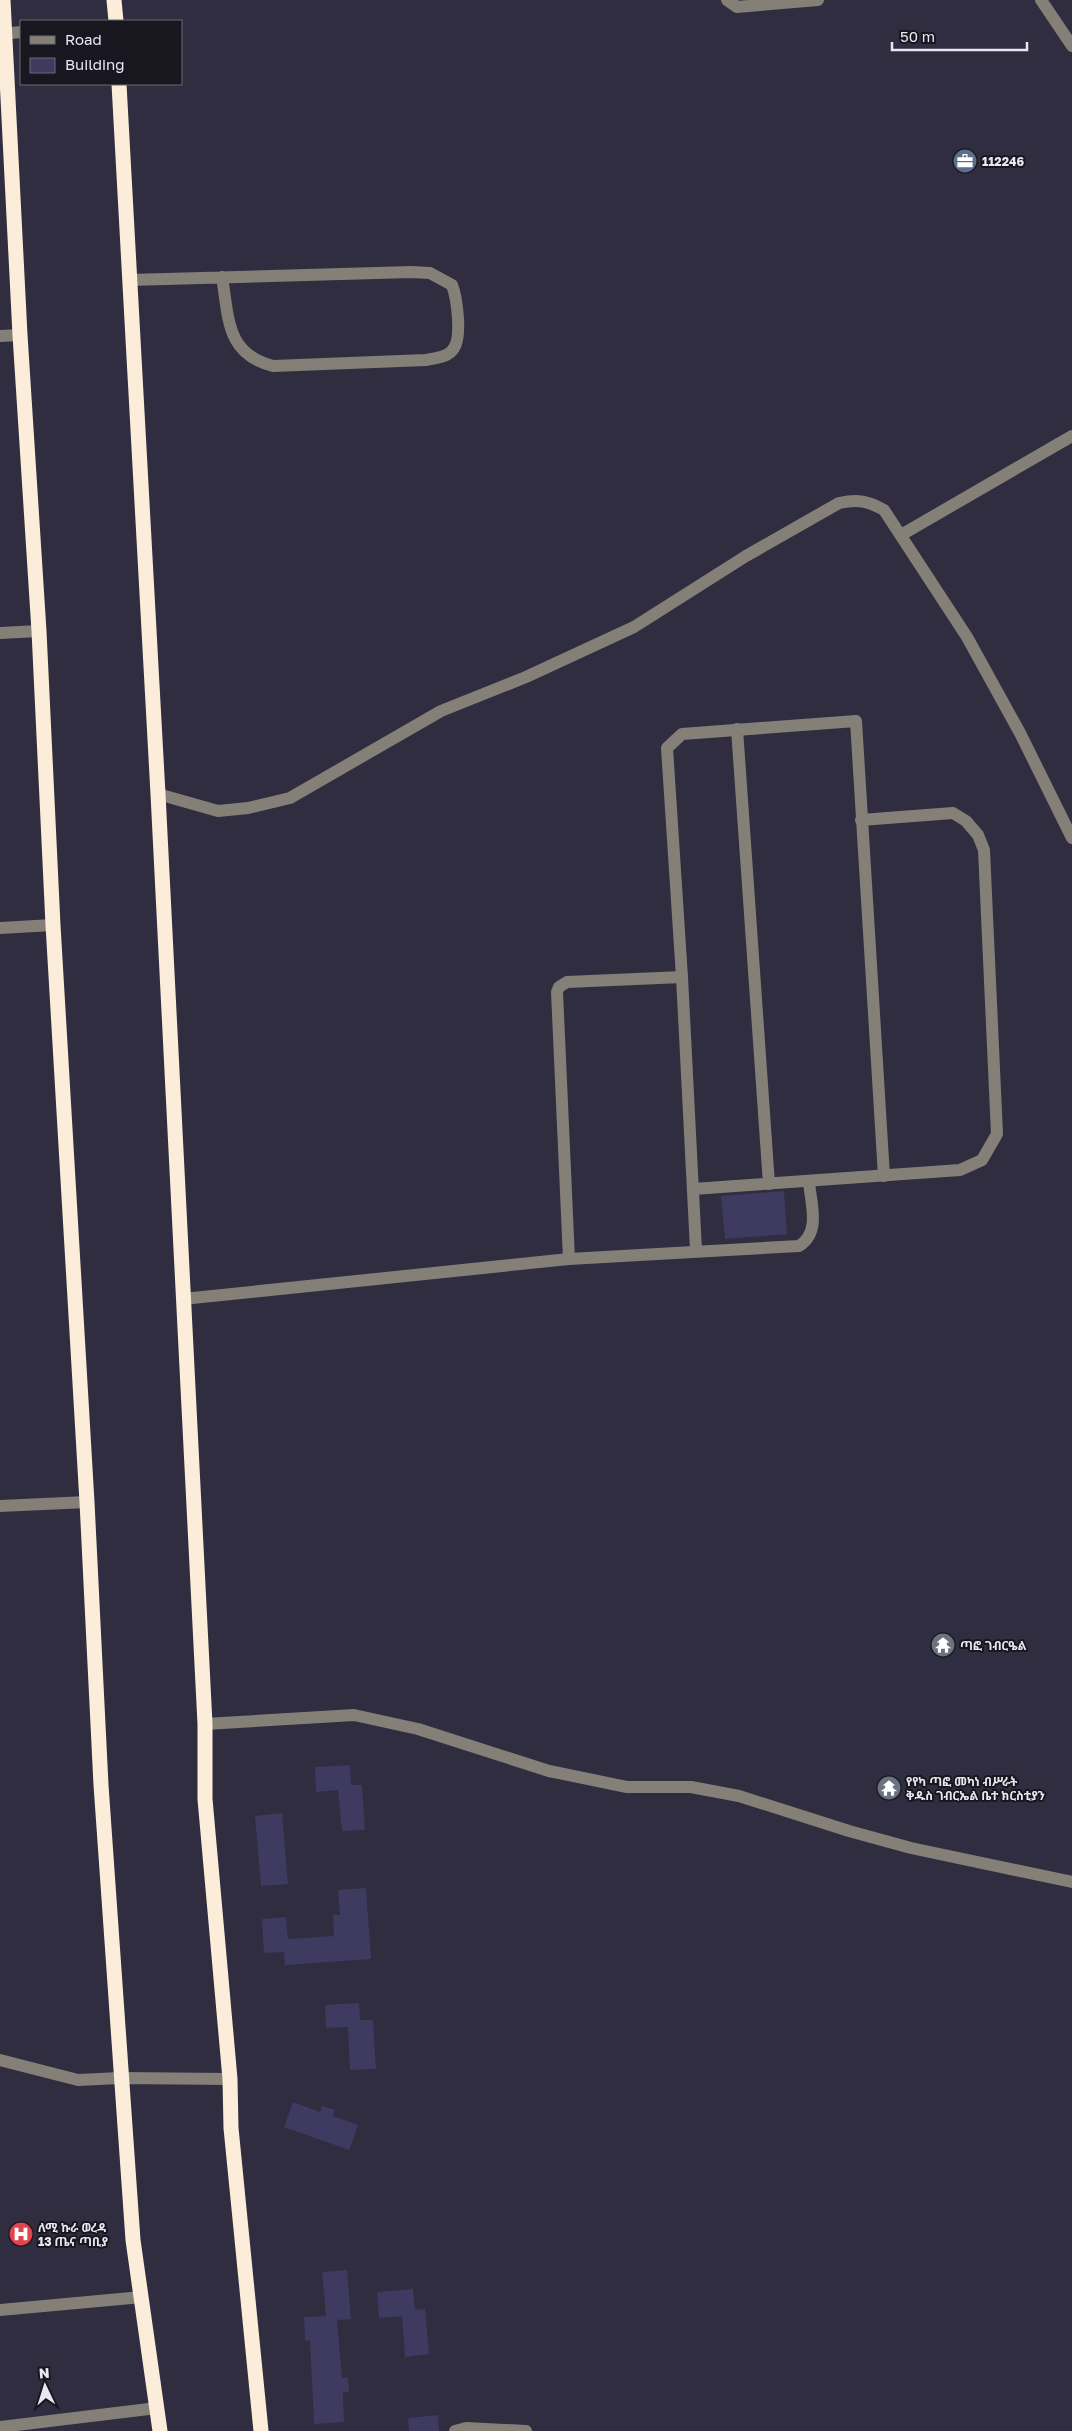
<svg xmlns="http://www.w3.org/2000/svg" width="1072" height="2431" font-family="'Golos Text','Noto Sans Ethiopic',sans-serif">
<rect width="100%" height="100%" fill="#2f2d3f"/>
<g fill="#3f3a60">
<path d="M784,1191L787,1234L725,1239L721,1196Z"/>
<path d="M350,1765L351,1785H362L365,1830L342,1831L338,1790L316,1792L315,1767Z"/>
<path d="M282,1813L288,1884L261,1886L255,1816Z"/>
<path d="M366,1888L371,1959L285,1965L284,1952L264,1953L262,1919L286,1917L288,1939L334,1936L333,1915H340L338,1890Z"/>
<path d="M359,2003L360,2020H373L376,2069L350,2070L348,2027L326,2028L325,2005Z"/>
<path d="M293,2102L320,2112L322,2106L335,2110L333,2116L358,2125L349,2150L284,2127Z"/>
<path d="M347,2270L351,2319L337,2320L342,2378H348L349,2392H343L344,2422L314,2424L310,2340L305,2341L304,2317L326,2316L322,2272Z"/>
<path d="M413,2289L415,2310L425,2309L429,2354L405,2357L402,2316L379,2318L377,2292Z"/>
<path d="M438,2415L439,2431H409L408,2418Z"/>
</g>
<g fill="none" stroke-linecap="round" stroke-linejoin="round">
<g stroke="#847f77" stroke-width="12">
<path d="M727,0L737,7L818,0"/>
<path d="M1041,0L1072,46"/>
<path d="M0,34L21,32"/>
<path d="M129,280L411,272L430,273L452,285C457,298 462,336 454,348C449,357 436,358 426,360L273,366C226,354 229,319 222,277"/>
<path d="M0,336L20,335"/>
<path d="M901,535L1072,436"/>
<path d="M0,633L39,631"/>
<path d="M737,729L769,1184"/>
<path d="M158,794L218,811L248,808L290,798L441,711L526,677L634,627L746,556L839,503C858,499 868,501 884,510L967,637L1020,733L1072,838"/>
<path d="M0,928L53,925"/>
<path d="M693,1189L960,1170L982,1160L997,1134L984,850L978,835L966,821L953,813L861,820"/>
<path d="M696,1250L682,977L667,748L682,734L856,721L884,1176"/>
<path d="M569,1259L557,992L559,987L567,982L682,977"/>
<path d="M183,1299L569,1259L799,1246C821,1232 811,1205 809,1182"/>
<path d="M0,1506L87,1502"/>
<path d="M205,1724L354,1715L418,1729L549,1771L627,1787H691L739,1796L849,1831L911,1848L1072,1882"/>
<path d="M0,2060L78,2080L120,2078L230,2079"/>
<path d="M0,2310L142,2297"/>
<path d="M0,2427L157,2408"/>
<path d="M455,2431L466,2428L526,2431"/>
</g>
<g stroke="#fbedd9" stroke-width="15">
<path d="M3,0L20,335L39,631L53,925L87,1502L101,1785L133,2240L160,2431"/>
<path d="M114,0L116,21"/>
<path d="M119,84L158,794L205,1724V1799L230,2079L231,2128L261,2431"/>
</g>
</g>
<defs>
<symbol id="office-disc" viewBox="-11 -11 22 22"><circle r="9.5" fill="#5c6f8a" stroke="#18171f"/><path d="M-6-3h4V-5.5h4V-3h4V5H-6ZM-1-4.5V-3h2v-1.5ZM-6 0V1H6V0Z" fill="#fff"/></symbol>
<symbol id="temple-disc" viewBox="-11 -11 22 22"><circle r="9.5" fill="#6b7280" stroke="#18171f"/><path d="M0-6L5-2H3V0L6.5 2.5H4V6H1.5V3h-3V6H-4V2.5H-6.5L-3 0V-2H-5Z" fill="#fff"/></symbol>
<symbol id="hospital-disc" viewBox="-11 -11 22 22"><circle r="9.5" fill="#e0444e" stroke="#18171f"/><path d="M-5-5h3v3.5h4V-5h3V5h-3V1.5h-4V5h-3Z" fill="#fff"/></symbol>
</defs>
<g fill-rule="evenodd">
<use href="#office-disc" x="951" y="147" width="28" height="28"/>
<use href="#temple-disc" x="929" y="1631" width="28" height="28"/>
<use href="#temple-disc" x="875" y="1774" width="28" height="28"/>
<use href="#hospital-disc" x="7" y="2220" width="28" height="28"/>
</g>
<g text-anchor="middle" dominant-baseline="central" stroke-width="4" stroke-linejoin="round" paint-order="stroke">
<g font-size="12" font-weight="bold" fill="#e8e8f3" stroke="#18171f" text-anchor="start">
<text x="982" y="161">112246</text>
<text x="960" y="1645">ጣፎ ገብርዔል</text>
<text x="906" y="1781">የየካ ጣፎ መካነ ብሥራት<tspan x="906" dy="14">ቅዱስ ገብርኤል ቤተ ክርስቲያን</tspan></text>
<text x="38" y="2227">ለሚ ኩራ ወረዳ<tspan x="38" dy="14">13 ጤና ጣቢያ</tspan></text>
</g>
</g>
<rect x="20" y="20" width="162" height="65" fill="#18171f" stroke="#6b6b74"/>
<rect x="30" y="36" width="25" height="8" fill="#847f77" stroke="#6b6b74"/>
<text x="65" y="45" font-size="15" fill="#e8e8f3">Road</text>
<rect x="30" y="58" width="25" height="15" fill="#3f3a60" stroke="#6b6b74"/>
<text x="65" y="70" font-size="15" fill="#e8e8f3">Building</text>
<g transform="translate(45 2386) rotate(356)" stroke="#18171f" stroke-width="4" paint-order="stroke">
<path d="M0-4L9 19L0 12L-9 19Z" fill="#e8e8f3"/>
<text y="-8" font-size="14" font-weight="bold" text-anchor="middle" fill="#e8e8f3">N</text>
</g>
<path d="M892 42v8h135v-8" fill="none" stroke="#e8e8f3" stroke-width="2.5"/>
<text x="900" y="42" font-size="15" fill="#e8e8f3" stroke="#18171f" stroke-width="4" paint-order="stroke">50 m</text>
</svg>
